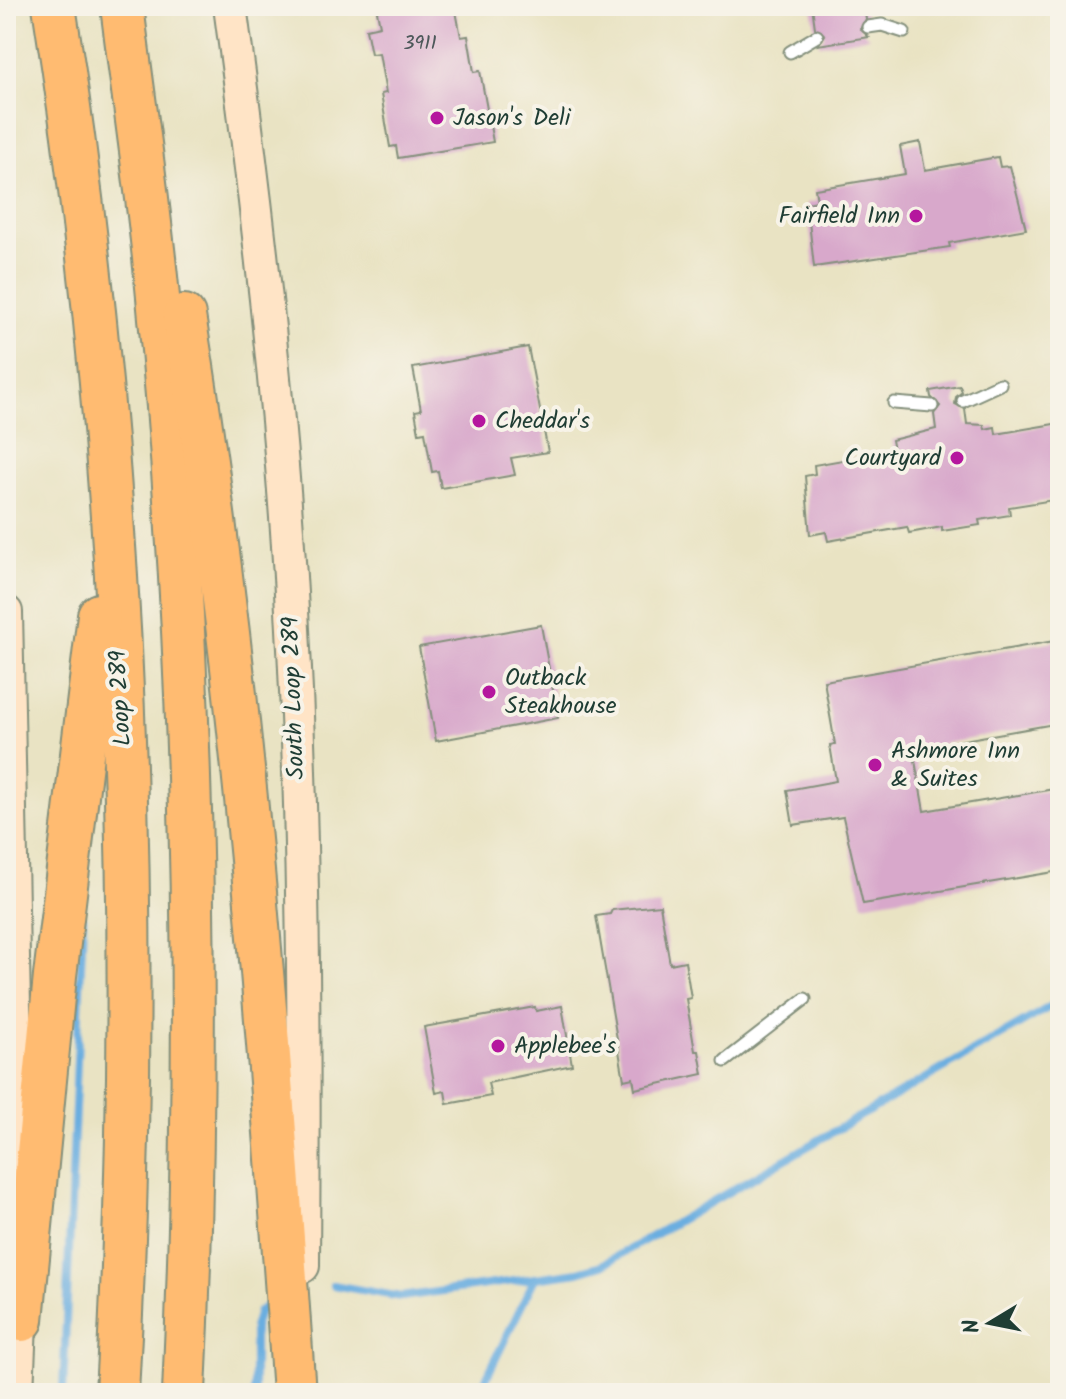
<svg xmlns="http://www.w3.org/2000/svg" width="1066" height="1399" font-family="Kalam,sans-serif">
<rect width="100%" height="100%" fill="#f7f3e8"/>
<filter id="ink" filterUnits="userSpaceOnUse"><feTurbulence type="fractalNoise" baseFrequency=".0125" numOctaves="2"/><feDisplacementMap in="SourceGraphic" scale="16" xChannelSelector="R" yChannelSelector="G"/><feConvolveMatrix kernelMatrix="1 2 1 2 8 2 1 2 1" color-interpolation-filters="sRGB"/></filter>
<filter id="wash" filterUnits="userSpaceOnUse"><feTurbulence type="fractalNoise" baseFrequency=".006" numOctaves="4" result="noise"/><feDisplacementMap in="SourceGraphic" scale="32" xChannelSelector="R" yChannelSelector="G"/><feGaussianBlur stdDeviation="1.8" result="paint"/><feColorMatrix in="noise" values="0 0 0 0 0 0 0 0 0 0 0 0 0 0 0 0 0 1.4 0 .05"/><feComposite in="paint" operator="in"/></filter>
<g filter="url(#wash)">
<rect width="100%" height="100%" fill="#e9e3c3"/>
<g fill="none" stroke-linecap="round" stroke-linejoin="round">
<g stroke="#6baee0" stroke-width="8">
<path d="M333,1285L401,1297L578,1272L602,1265L1060,1001"/>
<path d="M63,1393L83,918"/>
<path d="M254,1393V1328L259,1311L269,1305"/>
<path d="M479,1393L535,1278"/>
</g>
</g>
<g id="blocks">
<g fill="#d8a8cb">
<path d="M376,6H455L461,37L468,36L474,72L480,71L493,142L398,158L396,146L390,147L381,94L386,93L379,53L371,54L366,29L380,26Z"/>
<path d="M812,6H864L866,19L860,29L869,37L818,45L825,35L815,28Z"/>
<path d="M920,142L925,170L998,157L1000,167L1010,166L1026,229L949,243L950,247L814,267L807,203L817,201L815,189L905,174L900,146Z"/>
<path d="M528,347L548,452L511,458L515,475L441,488L438,471L432,472L425,432L419,433L415,411L421,410L413,368Z"/>
<path d="M960,386L962,392L956,397L955,404L965,409L967,424L984,425L985,429L995,427L996,434L1060,423V499L1009,507L1010,515L979,520L980,525L942,531V527L909,533L907,527L828,541L826,532L810,535L805,476L815,474L814,465L894,451L892,440L936,429L934,414L940,406L931,397L930,391Z"/>
<path d="M541,625L558,718L436,741L419,647Z"/>
<path d="M1060,640V723L913,749L924,811L1060,788V871L863,904L843,817L793,825L787,790L836,781L830,745L835,744L824,681Z"/>
<path d="M660,905L670,964L685,961L691,998L686,999L695,1051H699L703,1074L635,1089L633,1078L624,1080L596,916L610,914L612,910Z"/>
<path d="M562,1006L572,1065L488,1083L491,1096L447,1104L445,1091L436,1093L424,1027L535,1007L536,1011Z"/>
</g>
</g>
</g>
<g filter="url(#ink)">
<use href="#blocks" fill-opacity="0" stroke="#84907c" stroke-width="2"/>
<g fill="none" stroke-linecap="round" stroke-linejoin="round">
<defs>
<g id="lane">
<path d="M868,27L882,25L904,32"/>
<path d="M790,52L817,36"/>
<path d="M963,401L1000,384"/>
<path d="M894,403L932,406"/>
<path d="M725,1061L805,999"/>
</g>
<g id="secondary">
<path d="M230,6C251,159 269,312 282,466C304,729 305,1002 303,1266"/>
<path d="M6,612L18,1204"/>
<path d="M17,1393L21,1299"/>
</g>
<g id="highway">
<path d="M54,6C126,463 143,932 117,1393"/>
<path d="M122,6C134,103 149,200 158,297C194,661 201,1028 184,1393"/>
<path d="M184,316C242,672 269,1034 294,1393"/>
<path d="M22,1320L55,976L99,615"/>
</g>
</defs>
<use href="#lane" stroke="#84907c" stroke-width="15"/>
<use href="#secondary" stroke="#84907c" stroke-width="36"/>
<use href="#highway" stroke="#84907c" stroke-width="46"/>
<use href="#lane" stroke="#fff" stroke-width="11"/>
<use href="#secondary" stroke="#ffe4c6" stroke-width="32"/>
<use href="#highway" stroke="#ffbb71" stroke-width="42"/>
</g>
</g>
<g fill="#b5179e" stroke="#f7f3e8" stroke-width="3">
<circle cx="437" cy="118" r="8"/>
<circle cx="916" cy="216" r="8"/>
<circle cx="479" cy="421" r="8"/>
<circle cx="957" cy="458" r="8"/>
<circle cx="489" cy="692" r="8"/>
<circle cx="875" cy="765" r="8"/>
<circle cx="498" cy="1046" r="8"/>
</g>
<g text-anchor="middle" dominant-baseline="central" stroke-width="8" stroke-linejoin="round" paint-order="stroke">
<g font-size="20" fill="#4d585a">
<text x="420" y="44">3911</text>
</g>
<g font-size="24" fill="#1f3d34" stroke="#f7f3e8" text-anchor="start">
<text x="453" y="118">Jason's Deli</text>
<text x="900" y="216" text-anchor="end">Fairfield Inn</text>
<text x="495" y="421">Cheddar's</text>
<text x="941" y="458" text-anchor="end">Courtyard</text>
<text x="505" y="678">Outback<tspan x="505" dy="28">Steakhouse</tspan></text>
<text x="891" y="751">Ashmore Inn<tspan x="891" dy="28">&amp; Suites</tspan></text>
<text x="514" y="1046">Applebee's</text>
</g>
<g font-size="24" fill="#1f3d34" stroke="#f7f3e8">
<text transform="translate(121 698) rotate(-93)">Loop 289</text>
<text transform="translate(294 698) rotate(-92)">South Loop 289</text>
</g>
</g>
<rect width="1066" height="1399" fill="none" stroke="#f7f3e8" stroke-width="32"/>
<g transform="translate(990 1323) rotate(260)" stroke="#f7f3e8" stroke-width="6" paint-order="stroke">
<path d="M0-6L14 30L0 20L-14 30Z" fill="#1f3d34"/>
<text y="-12" font-size="22" font-weight="bold" text-anchor="middle" fill="#1f3d34">N</text>
</g>
</svg>
